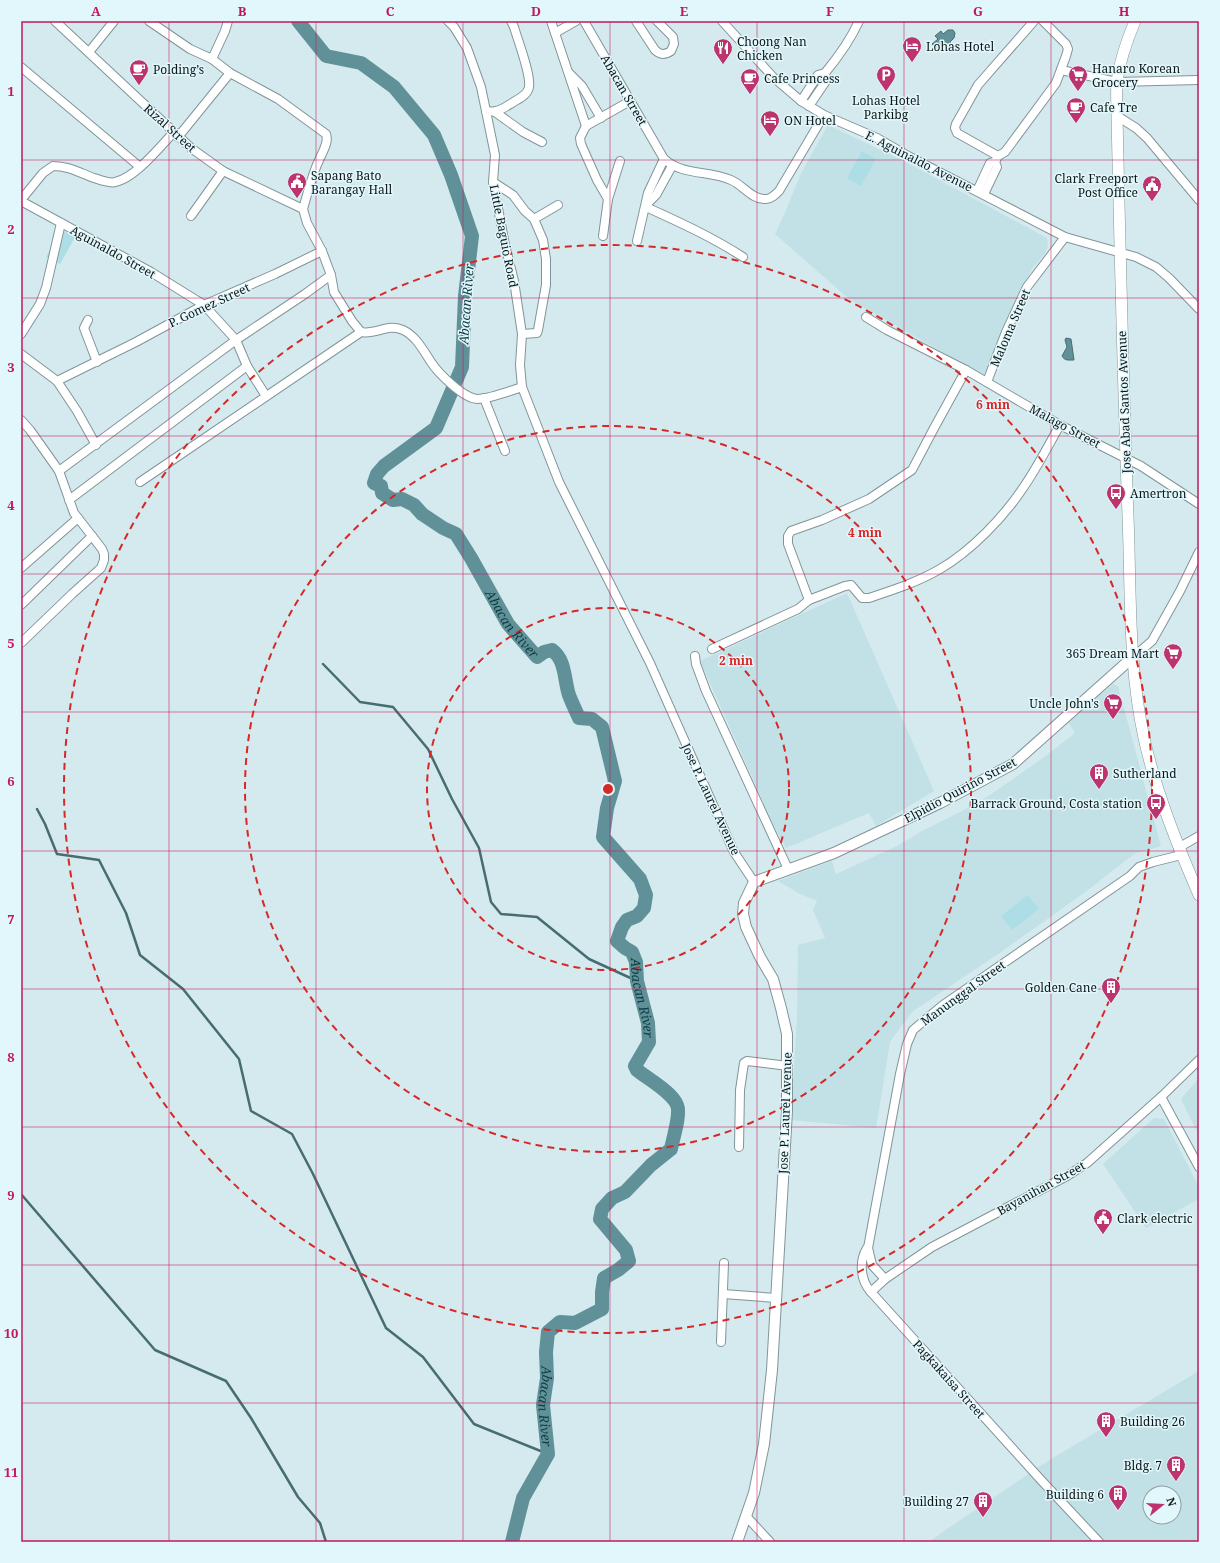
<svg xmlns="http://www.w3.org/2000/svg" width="1220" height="1563" font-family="'Noto Serif',serif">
<rect width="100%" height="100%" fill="#d5eaee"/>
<g fill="#c2e1e6" fill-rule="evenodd">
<path d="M828,125L902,160L1047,238L1048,246L1045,253L1032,269L1017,297L990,366L984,374H981L849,299L775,234L787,208L801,173Z"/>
<path d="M847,593L934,791L876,826L869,813L786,848L774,826L700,661Z"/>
<path d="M1113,684L1118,686L1161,846L1134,854L1084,893L1001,952L912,1012L890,1042L876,1128L791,1120L797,1017L798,945L825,938L813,910L817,901L800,894L778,881L832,861L836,874L897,846L920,832L964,810L990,795L1040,760L1075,733L1067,720Z"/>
<path d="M1199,1078V1136L1181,1099Z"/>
<path d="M1154,1118L1164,1119L1199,1187V1199L1146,1228L1103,1164Z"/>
<path d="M1199,1371V1542H928L1046,1462ZM1150,1493H1174V1517H1150Z"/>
</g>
<g fill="#addee6">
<path d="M862,151L876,159L861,186L847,178Z"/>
<path d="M61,230L75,237L60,264L46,257Z"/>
<path d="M1028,895L1039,909L1012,930L1001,916Z"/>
</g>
<g fill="#609199" stroke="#476c72">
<path d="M948,30H953L955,33L954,38L950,42L956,48L950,52L945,46L939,51L932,44L938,39L935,36L941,31L943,34Z"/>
<path d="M1066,338L1071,339L1074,360C1068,360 1065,361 1062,356L1067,347L1065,340Z"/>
</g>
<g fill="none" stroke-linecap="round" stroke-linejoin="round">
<g stroke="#476c72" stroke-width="2.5">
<path d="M323,664L360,702L393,707L428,749L452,799L479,848L491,902L501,914L537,917L589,959L637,981"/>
<path d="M37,809L45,824L57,854L99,860L126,913L140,955L183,989L239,1059L251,1111L292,1134L313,1174L386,1328L423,1357L474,1424L548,1454"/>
<path d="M21,1194L155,1350L226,1381L251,1418L298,1497L320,1523L326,1542"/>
</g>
<path stroke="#609199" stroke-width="14" id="s1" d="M298,21L326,56L361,63L394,87L434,135L451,175L472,236L465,296L462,367L436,428L384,466L377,474L374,483L381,486L382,493L393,500L402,499L414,505L422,514L443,528L456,534L471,558L508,624L537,657L544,652L552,650C566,660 564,680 569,695C572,703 576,711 579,718L592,719L602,727L615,781L607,808L603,837L640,879L646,895L644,908L637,916L627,920L622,927L617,941L625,948L632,952L636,962L637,981L648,1023L649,1042L635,1066L637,1070C648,1079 672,1092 677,1105C681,1114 673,1138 671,1149L651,1165L625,1192L612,1198L602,1209L600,1219L626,1250L629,1261L618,1270L604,1278L602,1292V1309L575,1323L560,1322L548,1332L546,1352L547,1378L543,1405L548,1454L523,1498L512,1542"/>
<defs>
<g id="minor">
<path d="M55,21L191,148L223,171L303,209"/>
<path d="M149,21L190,49L212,59L230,73L278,99L326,134C329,142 323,151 320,158C312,174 308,192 303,209"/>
<path d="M448,21L454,27L467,48L481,87L486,111L495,155L493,182L505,245L514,281L522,334L520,365L522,387L559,482L650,663L734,852L754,882"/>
<path d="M551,21L555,33"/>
<path d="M576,21L555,33L586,126"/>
<path d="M584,21L664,159C683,176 709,170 731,180C743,185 752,200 766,199C771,199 775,195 779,191L824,115"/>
<path d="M636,21L655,50C660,55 665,55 671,51L674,44L673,37L657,21"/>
<path d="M722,21L773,77L801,101L824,115L877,138L910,157L1065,237L1136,257L1156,267L1169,278L1199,309"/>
<path d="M1034,21L978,85L956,124L955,128L957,133L998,156L1005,152L1056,83L1066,56L1068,49L1066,44L1043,21"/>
<path d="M89,52L114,21"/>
<path d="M212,59L225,31L228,21"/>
<path d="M21,67L140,167"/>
<path d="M1061,70L1117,82L1199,80"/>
<path d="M569,73L582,86L601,118"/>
<path d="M801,101L818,75L825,73"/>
<path d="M809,106L826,81L825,73C839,56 850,41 859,21"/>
<path d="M486,111C497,113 502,109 512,103C518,99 528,95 529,87C531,74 518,41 514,27L511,21"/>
<path d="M495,112L523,132L542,142"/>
<path d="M1117,116L1136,128L1147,138L1199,200"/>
<path d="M178,137L230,73"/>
<path d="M493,182L513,195L525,211L534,219L543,240L546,259V285L538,330L537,333L522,334"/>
<path d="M977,191L990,163L995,162"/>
<path d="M984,194L997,167L995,162L998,156"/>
<path d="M608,199L620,161"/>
<path d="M21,200L43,173L53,166C69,166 80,173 94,178C100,180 110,184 115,182C134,179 160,147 173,133"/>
<path d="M21,201L151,272L204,305L236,340L247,366L266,396"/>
<path d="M647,204L656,195L672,166"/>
<path d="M646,207C679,222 712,237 743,257"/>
<path d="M303,209L307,223L322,251L331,275L334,292L352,321L361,332C376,335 388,323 403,330C416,336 423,350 431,362C438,373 464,399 478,399C489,399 510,391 522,387"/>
<path d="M191,216L223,171"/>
<path d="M534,219L558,205"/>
<path d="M603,236L608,199L597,180L581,144L580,138L586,126L630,101"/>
<path d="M637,241L648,193L664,159"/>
<path d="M866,317L887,330L966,370L1060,425L1141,466L1199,504"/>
<path d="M88,320L84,328L97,362"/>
<path d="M21,334L40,304L46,288L61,223"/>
<path d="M21,354L57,381L136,342L204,305L275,274L322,251"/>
<path d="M966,370L933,430L912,470L869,499L822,520L791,531L788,536V544L809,600L845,586L851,585L862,598H869C893,590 918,582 940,569C971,551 1003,518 1023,488C1037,468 1048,446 1060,425"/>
<path d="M57,381L77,411L96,445"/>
<path d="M987,382L1006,332L1027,287L1065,237"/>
<path d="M484,398L505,451"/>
<path d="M21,420L30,430L59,471L74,513L92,536L21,605"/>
<path d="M59,471L236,340L305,294L331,275"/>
<path d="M140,482L361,332"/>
<path d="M69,500L247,366"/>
<path d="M21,568L78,518"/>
<path d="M21,643L72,594L101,568L104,560V554L102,549L92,536"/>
<path d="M712,649L798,609L809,600"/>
<path d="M695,656L696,664L706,691L788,869"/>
<path d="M1133,657L1152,641L1180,591L1199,552"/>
<path d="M1178,848L1199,836"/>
<path d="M1161,1097L1199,1167"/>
<path d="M739,1147L740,1090L744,1063L747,1061L788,1066"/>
<path d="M867,1248C859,1261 860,1280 871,1292"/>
<path d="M885,1279L872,1265L868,1248L900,1074L907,1044L913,1030L943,1005L1130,876L1139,867L1153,862L1181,855"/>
<path d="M723,1294L776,1298"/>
<path d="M721,1342L724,1263"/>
<path d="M746,1516L770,1542"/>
<path d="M1099,1542L1041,1480L871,1292L885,1279L932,1247L1067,1176L1087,1163L1161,1097L1199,1060"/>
</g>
<path id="tertiary" d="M737,1542L754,1493L764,1444L772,1370L787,1111V1034L781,1008L773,979L760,957L746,927L743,914L744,903L754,882L834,853L940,803L1013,764L1133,657"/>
<path id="secondary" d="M1135,21C1127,40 1120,60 1117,81C1116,92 1117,104 1117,116C1120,249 1123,383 1128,516C1131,589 1128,666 1144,738C1156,792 1177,844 1199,895"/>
</defs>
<use href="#minor" stroke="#819598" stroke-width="10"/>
<use href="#tertiary" stroke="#819598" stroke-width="12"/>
<use href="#secondary" stroke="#819598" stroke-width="12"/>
<use href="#minor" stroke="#fff" stroke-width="8"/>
<use href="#tertiary" stroke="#fff" stroke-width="10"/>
<use href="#secondary" stroke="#fff" stroke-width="11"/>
</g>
<path fill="none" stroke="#c2185b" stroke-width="1" stroke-opacity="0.55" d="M169,21V1542M316,21V1542M463,21V1542M610,21V1542M757,21V1542M904,21V1542M1051,21V1542M21,160H1199M21,298H1199M21,436H1199M21,574H1199M21,712H1199M21,851H1199M21,989H1199M21,1127H1199M21,1265H1199M21,1403H1199"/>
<g fill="none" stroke="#d62828" stroke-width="2" stroke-dasharray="7 5">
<circle cx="608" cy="789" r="181"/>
<circle cx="608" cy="789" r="363"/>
<circle cx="608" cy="789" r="544"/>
</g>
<defs>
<symbol id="hotel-pin" viewBox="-11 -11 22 30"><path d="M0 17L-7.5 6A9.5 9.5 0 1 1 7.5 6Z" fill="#bc336e" stroke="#e2f7fb"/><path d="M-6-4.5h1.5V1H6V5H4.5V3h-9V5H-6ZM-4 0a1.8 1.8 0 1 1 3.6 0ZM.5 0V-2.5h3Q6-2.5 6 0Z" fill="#fff"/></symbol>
<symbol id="restaurant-pin" viewBox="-11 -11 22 30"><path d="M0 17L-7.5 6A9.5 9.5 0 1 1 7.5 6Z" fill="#bc336e" stroke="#e2f7fb"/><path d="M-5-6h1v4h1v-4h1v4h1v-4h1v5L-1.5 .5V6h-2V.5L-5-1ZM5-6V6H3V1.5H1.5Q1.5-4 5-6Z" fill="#fff"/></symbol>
<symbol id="cafe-pin" viewBox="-11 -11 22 30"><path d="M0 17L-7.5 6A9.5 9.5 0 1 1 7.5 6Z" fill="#bc336e" stroke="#e2f7fb"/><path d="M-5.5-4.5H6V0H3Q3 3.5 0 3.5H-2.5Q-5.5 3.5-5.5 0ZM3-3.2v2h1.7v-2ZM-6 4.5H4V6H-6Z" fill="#fff"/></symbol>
<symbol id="parking-pin" viewBox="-11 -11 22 30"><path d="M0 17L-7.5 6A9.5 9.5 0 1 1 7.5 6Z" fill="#bc336e" stroke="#e2f7fb"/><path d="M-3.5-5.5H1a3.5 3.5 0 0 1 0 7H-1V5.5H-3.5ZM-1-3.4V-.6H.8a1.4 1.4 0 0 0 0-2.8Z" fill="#fff"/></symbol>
<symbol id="supermarket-pin" viewBox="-11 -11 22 30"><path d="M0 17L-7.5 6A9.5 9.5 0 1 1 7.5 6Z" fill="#bc336e" stroke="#e2f7fb"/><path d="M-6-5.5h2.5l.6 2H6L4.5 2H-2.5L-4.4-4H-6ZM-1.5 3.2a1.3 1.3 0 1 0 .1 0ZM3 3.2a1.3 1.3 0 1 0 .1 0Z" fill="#fff"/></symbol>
<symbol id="civic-pin" viewBox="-11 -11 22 30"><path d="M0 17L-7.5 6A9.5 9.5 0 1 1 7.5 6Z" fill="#bc336e" stroke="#e2f7fb"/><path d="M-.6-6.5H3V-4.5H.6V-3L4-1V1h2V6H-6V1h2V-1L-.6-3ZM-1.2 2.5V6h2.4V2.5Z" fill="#fff"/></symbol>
<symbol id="bus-pin" viewBox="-11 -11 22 30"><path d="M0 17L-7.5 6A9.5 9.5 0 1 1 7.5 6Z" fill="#bc336e" stroke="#e2f7fb"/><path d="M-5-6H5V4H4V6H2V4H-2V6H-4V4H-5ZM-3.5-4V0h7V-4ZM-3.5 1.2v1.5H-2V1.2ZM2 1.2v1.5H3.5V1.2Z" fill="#fff"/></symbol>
<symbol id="building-pin" viewBox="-11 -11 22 30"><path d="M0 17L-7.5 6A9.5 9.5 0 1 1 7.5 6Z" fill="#bc336e" stroke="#e2f7fb"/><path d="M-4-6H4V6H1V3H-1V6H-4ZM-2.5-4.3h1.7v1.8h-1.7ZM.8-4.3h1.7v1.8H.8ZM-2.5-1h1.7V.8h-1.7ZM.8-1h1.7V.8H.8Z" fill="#fff"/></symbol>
</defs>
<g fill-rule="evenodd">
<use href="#hotel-pin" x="901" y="35" width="22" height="30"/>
<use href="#restaurant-pin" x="712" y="37" width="22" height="30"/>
<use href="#cafe-pin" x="128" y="58" width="22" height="30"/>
<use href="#parking-pin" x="875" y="64" width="22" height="30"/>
<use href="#supermarket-pin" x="1067" y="64" width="22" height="30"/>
<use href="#cafe-pin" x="739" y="67" width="22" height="30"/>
<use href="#cafe-pin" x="1065" y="96" width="22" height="30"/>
<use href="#hotel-pin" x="759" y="109" width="22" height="30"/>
<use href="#civic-pin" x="286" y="171" width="22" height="30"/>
<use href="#civic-pin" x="1141" y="174" width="22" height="30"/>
<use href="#bus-pin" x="1105" y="482" width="22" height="30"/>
<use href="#supermarket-pin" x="1162" y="642" width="22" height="30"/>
<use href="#supermarket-pin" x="1102" y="692" width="22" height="30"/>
<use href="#building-pin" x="1088" y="762" width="22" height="30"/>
<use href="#bus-pin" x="1145" y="792" width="22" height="30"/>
<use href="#building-pin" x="1100" y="976" width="22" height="30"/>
<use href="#civic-pin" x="1092" y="1207" width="22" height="30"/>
<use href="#building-pin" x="1095" y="1410" width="22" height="30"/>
<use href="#building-pin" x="1165" y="1454" width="22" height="30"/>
<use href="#building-pin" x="1107" y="1483" width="22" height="30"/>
<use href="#building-pin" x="972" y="1490" width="22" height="30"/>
</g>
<g text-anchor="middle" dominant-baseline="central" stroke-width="3" stroke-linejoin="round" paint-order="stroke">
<g font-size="12" fill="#0e1617" stroke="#e2f7fb" text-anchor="start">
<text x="737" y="41">Choong Nan<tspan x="737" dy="14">Chicken</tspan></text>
<text x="926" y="46">Lohas Hotel</text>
<text x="1092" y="68">Hanaro Korean<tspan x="1092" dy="14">Grocery</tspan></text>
<text x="153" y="69">Polding’s</text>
<text x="764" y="78">Cafe Princess</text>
<text x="886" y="100" text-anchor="middle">Lohas Hotel<tspan x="886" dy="14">Parkibg</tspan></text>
<text x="1090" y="107">Cafe Tre</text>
<text x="784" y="120">ON Hotel</text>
<text x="311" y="175">Sapang Bato<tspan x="311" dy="14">Barangay Hall</tspan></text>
<text x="1138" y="178" text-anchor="end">Clark Freeport<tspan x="1138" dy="14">Post Office</tspan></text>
<text x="1130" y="493">Amertron</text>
<text x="1159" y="653" text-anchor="end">365 Dream Mart</text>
<text x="1099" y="703" text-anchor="end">Uncle John's</text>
<text x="1113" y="773">Sutherland</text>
<text x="1142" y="803" text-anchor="end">Barrack Ground, Costa station</text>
<text x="1097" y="987" text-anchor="end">Golden Cane</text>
<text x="1117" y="1218">Clark electric</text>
<text x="1120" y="1421">Building 26</text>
<text x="1162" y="1465" text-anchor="end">Bldg. 7</text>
<text x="1104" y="1494" text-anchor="end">Building 6</text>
<text x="969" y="1501" text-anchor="end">Building 27</text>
</g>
<g font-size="12" fill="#0e1617" stroke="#e2f7fb">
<text transform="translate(624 90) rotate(60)">Abacan Street</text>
<text transform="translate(170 128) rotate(42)">Rizal Street</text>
<text transform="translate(919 161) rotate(27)">E. Aguinaldo Avenue</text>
<text transform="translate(504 236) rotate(79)">Little Baguio Road</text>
<text transform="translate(113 252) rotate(29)">Aguinaldo Street</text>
<text transform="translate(209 305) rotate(-25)">P. Gomez Street</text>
<text transform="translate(1010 328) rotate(-67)">Maloma Street</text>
<text transform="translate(1124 402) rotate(-92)">Jose Abad Santos Avenue</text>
<text transform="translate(1065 426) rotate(28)">Malago Street</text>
<text transform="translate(960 790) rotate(-28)">Elpidio Quirino Street</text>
<text transform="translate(711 799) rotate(65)">Jose P. Laurel Avenue</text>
<text transform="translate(963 993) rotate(-36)">Manunggal Street</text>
<text transform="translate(785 1113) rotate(-88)">Jose P. Laurel Avenue</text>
<text transform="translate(1041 1188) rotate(-29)">Bayanihan Street</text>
<text transform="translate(949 1379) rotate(48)">Pagkakaisa Street</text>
</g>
<g font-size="13" font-style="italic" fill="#0f3f45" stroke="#e2f7fb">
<text transform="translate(466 304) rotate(-86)">Abacan River</text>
<text stroke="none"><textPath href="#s1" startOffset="782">Abacan River</textPath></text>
<text stroke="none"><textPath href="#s1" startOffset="1251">Abacan River</textPath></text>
<text stroke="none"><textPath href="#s1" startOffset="1778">Abacan River</textPath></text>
</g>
</g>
<circle cx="608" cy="789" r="6" fill="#d62828" stroke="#e2f7fb" stroke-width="2"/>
<g font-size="12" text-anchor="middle" font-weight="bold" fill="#d62828" stroke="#e2f7fb" stroke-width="3" stroke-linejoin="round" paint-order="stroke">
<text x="993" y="409">6 min</text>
<text x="865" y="537">4 min</text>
<text x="736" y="665">2 min</text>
</g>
<rect width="1220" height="1563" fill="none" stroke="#e2f7fb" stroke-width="44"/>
<g transform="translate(1162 1505) rotate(72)"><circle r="19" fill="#e2f7fb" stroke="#8d9da0"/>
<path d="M0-3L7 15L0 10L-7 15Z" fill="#bc336e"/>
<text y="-6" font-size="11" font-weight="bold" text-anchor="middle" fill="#0e1617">N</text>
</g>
<rect x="22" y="22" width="1176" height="1519" fill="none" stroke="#c2185b" stroke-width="1.5"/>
<g font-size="13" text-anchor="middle" font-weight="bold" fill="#c2185b">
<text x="96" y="16">A</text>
<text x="242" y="16">B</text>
<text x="390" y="16">C</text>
<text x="536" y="16">D</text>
<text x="684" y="16">E</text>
<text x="830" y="16">F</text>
<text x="978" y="16">G</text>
<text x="1124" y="16">H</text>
<text x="11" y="96">1</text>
<text x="11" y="234">2</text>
<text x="11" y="372">3</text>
<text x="11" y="510">4</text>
<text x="11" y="648">5</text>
<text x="11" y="786">6</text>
<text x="11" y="924">7</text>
<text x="11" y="1062">8</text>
<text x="11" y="1200">9</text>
<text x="11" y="1338">10</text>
<text x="11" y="1477">11</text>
</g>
</svg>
